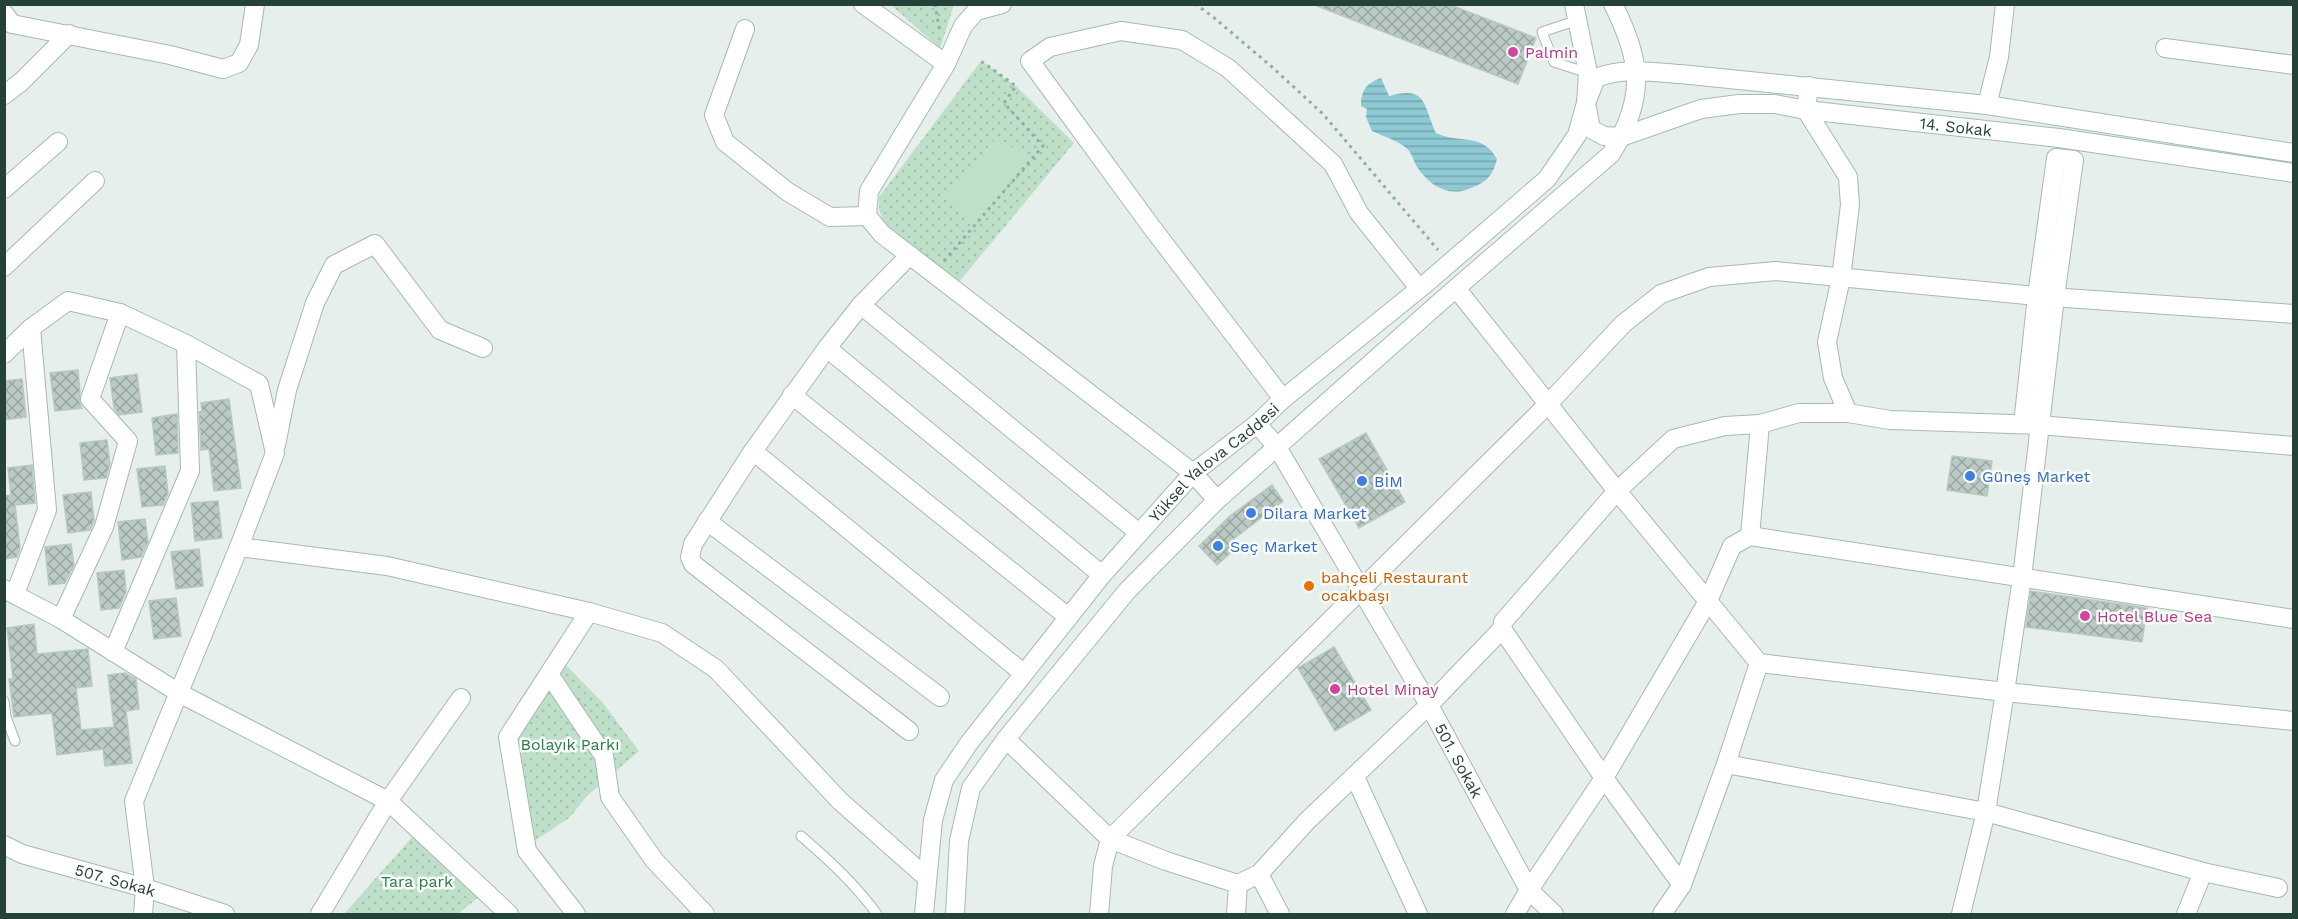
<svg xmlns="http://www.w3.org/2000/svg" width="2298" height="919" font-family="'Work Sans',sans-serif">
<defs>
<pattern id="park-dots" width="8" height="8" patternUnits="userSpaceOnUse" patternTransform="scale(1.5)"><rect width="8" height="8" fill="#bfe0c8"/><path d="M2 2h.1M6 6h.1" fill="none" stroke="#a4c1ad" stroke-width="1.8" stroke-linecap="round"/></pattern>
<pattern id="water-rules" width="6" height="5" patternUnits="userSpaceOnUse" patternTransform="scale(1.5)"><rect width="6" height="5" fill="#8ec9d4"/><path d="M0 2.5h6" fill="none" stroke="#74a5ad"/></pattern>
<pattern id="building-cross-hatch" width="8" height="8" patternUnits="userSpaceOnUse" patternTransform="scale(1.5)"><rect width="8" height="8" fill="#bbcac4"/><path d="M0 0l8 8M0 8l8-8" fill="none" stroke="#98a6a0"/></pattern>
</defs>
<rect width="100%" height="100%" fill="#e6efeb"/>
<g fill="url(#park-dots)">
<path d="M891,5H954L940,48Z"/>
<path d="M981,61L1016,86L1074,143L959,282L887,226C880,216 878,209 879,197Z"/>
<path d="M565,664L603,703L639,751L587,796L569,818L533,842L513,737Z"/>
<path d="M415,834L481,895L458,914H344Z"/>
</g>
<path fill="#bfe0c8" d="M997,136L1028,160L978,224L946,199Z"/>
<path fill="url(#water-rules)" d="M1381,78L1389,96C1427,85 1423,105 1436,133C1459,144 1482,132 1497,159C1493,175 1487,182 1471,188C1449,198 1430,186 1417,167C1413,160 1412,152 1405,147C1396,140 1383,136 1372,131L1366,117L1367,109L1361,106C1361,91 1366,83 1381,78Z"/>
<g fill="url(#building-cross-hatch)" stroke="#b8c9c2" stroke-width="1.5">
<path d="M1312,4H1448L1536,38L1518,84Z"/>
<path d="M78,370L80,393L79,401L82,408L55,411L50,373Z"/>
<path d="M137,374L142,412L119,415L114,408L110,378Z"/>
<path d="M22,379L26,417L4,420V381Z"/>
<path d="M229,399L241,488L214,491L209,449L201,450L199,412L202,411L201,403Z"/>
<path d="M177,414L178,453L156,455L152,418Z"/>
<path d="M1366,433L1405,502L1359,528L1319,459Z"/>
<path d="M107,440L110,464L106,478L84,480L80,443Z"/>
<path d="M1952,456L1992,461L1987,496L1947,490Z"/>
<path d="M32,465L35,503L15,505L20,548L17,557L4,559V496L11,495L8,468Z"/>
<path d="M165,466L168,494L163,505L142,507L137,469Z"/>
<path d="M1272,485L1283,501L1231,541L1237,547L1217,565L1199,546L1230,516Z"/>
<path d="M91,492L94,521L90,530L68,533L63,495Z"/>
<path d="M218,501L222,538L195,541L191,503Z"/>
<path d="M145,519L148,542L141,557L122,560L118,522Z"/>
<path d="M71,544L74,565L65,583L49,585L45,547Z"/>
<path d="M199,549L203,586L176,589L171,552Z"/>
<path d="M124,570L126,592L119,608L101,610L97,573Z"/>
<path d="M2031,591L2147,608L2142,642L2026,627Z"/>
<path d="M176,598L181,636L154,639L149,601Z"/>
<path d="M34,624L37,654L88,649L92,686L76,688L81,730L114,727L108,675L125,673L136,679L139,709L126,711L132,763L105,766L103,749L57,755L52,713L14,717L9,679H13L7,628Z"/>
<path d="M1334,647L1371,710L1335,731L1298,668Z"/>
</g>
<g fill="none" stroke-linecap="round" stroke-linejoin="round">
<defs>
<g id="lane">
<path d="M1578,20L1542,32L1554,62L1588,73"/>
<path d="M4,701L6,717L15,741"/>
<path d="M801,836C829,860 855,884 877,914"/>
</g>
<g id="street">
<path d="M4,13L12,24L170,55L223,69L239,63L249,45L255,4"/>
<path d="M745,29L714,115L725,142L788,192L830,217L867,216"/>
<path d="M2165,48L2294,65"/>
<path d="M946,64L963,26L976,11L1002,4"/>
<path d="M1809,86L1806,110L1848,177L1850,205L1841,278L1827,342L1833,378L1848,413"/>
<path d="M4,95L21,82L69,34"/>
<path d="M1987,105L1999,57L2005,4"/>
<path d="M4,189L58,142"/>
<path d="M4,267L95,181"/>
<path d="M861,305L1139,533"/>
<path d="M827,348L1102,575"/>
<path d="M4,354L31,328L68,301L120,313L186,344L259,384L275,453L239,547L134,801L145,888L143,914"/>
<path d="M792,395L1068,617"/>
<path d="M1283,399L1153,229L1030,61L1050,47L1121,31L1182,40L1228,68L1333,164L1359,213L1419,288"/>
<path id="s1" d="M1257,424L1277,447L1429,705L1529,890L1554,914"/>
<path d="M276,445L287,390L315,303L334,265L375,244L440,330L483,348"/>
<path d="M2294,446L2039,425L1890,420L1848,413H1799L1760,424L1725,426L1673,439L1617,491L1759,663L2005,692L2294,721"/>
<path d="M753,451L1023,673"/>
<path d="M1193,473L1217,500"/>
<path d="M707,521L940,697"/>
<path d="M1750,536L1760,424"/>
<path d="M239,547L387,566L589,612L662,633L716,669L840,801L927,878"/>
<path d="M4,589L61,619L179,693L388,801L509,914"/>
<path d="M15,594L47,510L31,328"/>
<path d="M61,619L104,527L128,441L90,399L120,313"/>
<path d="M1502,629L1604,778L1682,885"/>
<path d="M113,652L190,471L186,344"/>
<path d="M549,674L604,756L610,797L654,860L705,914"/>
<path d="M909,731L693,564L690,557L693,544L753,451L827,348L861,305L910,255"/>
<path d="M1006,739L1110,839L1166,861L1238,884L1259,874L1307,821L1429,705L1502,629L1503,622L1617,491L1456,288"/>
<path d="M1726,764L1986,812L2203,872L2278,888"/>
<path d="M1355,777L1418,914"/>
<path id="s2" d="M4,845L22,854L145,888L225,914"/>
<path d="M1259,874L1280,914"/>
<path d="M320,914L388,801L461,698"/>
<path d="M576,914L527,851L508,737L589,612"/>
<path d="M1099,914L1103,866L1110,839L1549,403L1623,324L1661,294L1709,277L1776,271L2037,296L2294,314"/>
<path d="M1236,914L1238,884"/>
<path d="M1515,914L1529,890L1604,778L1708,601L1732,546L1750,536L2294,619"/>
<path d="M1662,914L1682,885L1726,764L1759,663"/>
<path d="M1961,914L1986,812L2005,692L2022,578L2055,297L2074,160L2056,158L2037,296L2023,424"/>
<path d="M2186,914L2203,872"/>
</g>
<g id="secondary">
<path d="M863,4L946,64L869,191L867,216L882,234L1193,473"/>
<path id="s3" d="M2294,153L1987,105L1680,74C1652,72 1623,67 1596,78L1586,103L1591,129L1604,136L1621,137L1701,109L1739,104H1775L1806,110L2059,138L2294,173"/>
<path id="s4" d="M924,914L933,820L944,780L969,743L1102,575L1193,473L1257,424L1283,399L1424,285L1547,179L1577,135L1586,103L1588,73L1574,4"/>
<path d="M955,914L959,841L971,788L1006,739L1127,591L1217,500L1439,303L1611,154C1646,98 1642,62 1613,4"/>
</g>
</defs>
<use href="#lane" stroke="#a8b8b2" stroke-width="11"/>
<use href="#street" stroke="#a8b8b2" stroke-width="20"/>
<use href="#secondary" stroke="#a4bbb3" stroke-width="20"/>
<g stroke="#86b3a5" stroke-width="3" stroke-dasharray="3 4.5" stroke-linecap="butt">
<path d="M935,4L940,33"/>
<path d="M1195,4L1212,16L1272,67L1323,114L1438,250"/>
<path d="M944,261L1043,146L1004,103L1016,86L981,61"/>
</g>
<use href="#lane" stroke="#fff" stroke-width="9"/>
<use href="#street" stroke="#fff" stroke-width="18"/>
<use href="#secondary" stroke="#fff" stroke-width="18"/>
</g>
<g fill="#d1479c" stroke="#f7fbf9" stroke-width="2">
<circle cx="1513" cy="52" r="6"/>
<circle cx="2085" cy="616" r="6"/>
<circle cx="1335" cy="689" r="6"/>
</g>
<g fill="#3f7fe0" stroke="#f7fbf9" stroke-width="2">
<circle cx="1970" cy="476" r="6"/>
<circle cx="1362" cy="481" r="6"/>
<circle cx="1251" cy="513" r="6"/>
<circle cx="1218" cy="546" r="6"/>
</g>
<circle fill="#e8710a" stroke="#f7fbf9" stroke-width="2" cx="1309" cy="586" r="6"/>
<g text-anchor="middle" dominant-baseline="central" stroke-width="5" stroke-linejoin="round" paint-order="stroke">
<g font-size="16" fill="#b23c85" stroke="#f7fbf9" text-anchor="start">
<text x="1525" y="52">Palmin</text>
<text x="2097" y="616">Hotel Blue Sea</text>
<text x="1347" y="689">Hotel Minay</text>
</g>
<g font-size="16" fill="#24423a" stroke="#f7fbf9">
<text stroke="none"><textPath href="#s3" startOffset="1131">14. Sokak</textPath></text>
<text stroke="none"><textPath href="#s4" startOffset="554">Yüksel Yalova Caddesi</textPath></text>
<text stroke="none"><textPath href="#s1" startOffset="393">501. Sokak</textPath></text>
<text stroke="none"><textPath href="#s2" startOffset="117">507. Sokak</textPath></text>
</g>
<g font-size="16" fill="#366cbe" stroke="#f7fbf9" text-anchor="start">
<text x="1982" y="476">Güneş Market</text>
<text x="1374" y="481">BİM</text>
<text x="1263" y="513">Dilara Market</text>
<text x="1230" y="546">Seç Market</text>
</g>
<g font-size="16" fill="#c56008" stroke="#f7fbf9" text-anchor="start">
<text x="1321" y="577">bahçeli Restaurant<tspan x="1321" dy="18">ocakbaşı</tspan></text>
</g>
<g font-size="16" fill="#2d7a4b" stroke="#f7fbf9">
<text x="570" y="744">Bolayık Parkı</text>
<text x="417" y="881">Tara park</text>
</g>
</g>
<rect width="2298" height="919" fill="none" stroke="#24423a" stroke-width="12"/>
</svg>
